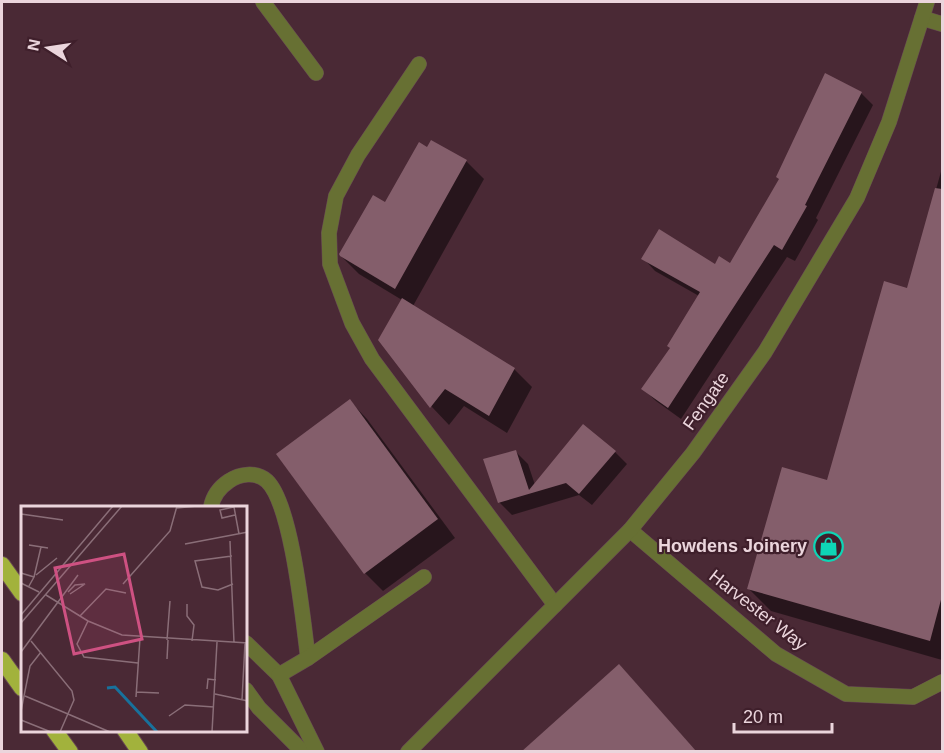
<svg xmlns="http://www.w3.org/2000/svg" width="944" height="753" font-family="Helvetica,sans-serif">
<rect width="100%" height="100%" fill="#4a2935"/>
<g fill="#0007">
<path d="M861,93L873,105L816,218L818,220L795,261L787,257L681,419L656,401L643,389L671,349L699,296L655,271L643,258L716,266L731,265Z"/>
<path d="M427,150L466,161L484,179L413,306L514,369L532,387L507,433L464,406L449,425L432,407L380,340L402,300L359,274L341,256L386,204Z"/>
<path d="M942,168V660L771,611L749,589L828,482L908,290Z"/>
<path d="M350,401L367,419L455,538L383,591L365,573Z"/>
<path d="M516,452L528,464L535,485L615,452L627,464L592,505L579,495L512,515L499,502Z"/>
<path d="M619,666L697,752H537Z"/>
</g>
<g fill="#845e6b">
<path d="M825,73L862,92L805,205L807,206L782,250L774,245L668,408L641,389L670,348L667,346L700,292L641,259L659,229L715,264L719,256L730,263L779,179L776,177Z"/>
<path d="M431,140L467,160L395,289L340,256L339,254L373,195L385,202L419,142L427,147Z"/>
<path d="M935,188L942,189V596L930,641L747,589L782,467L827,480L884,281L907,288Z"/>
<path d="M402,298L515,368L489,416L445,389L430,408L378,340Z"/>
<path d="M350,399L438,519L364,574L276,454Z"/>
<path d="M583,424L616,451L579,494L566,483L498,503L483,459L516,450L529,490Z"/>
<path d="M619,664L697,752H521Z"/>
</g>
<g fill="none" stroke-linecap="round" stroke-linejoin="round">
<defs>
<g id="service">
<path d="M263,2L316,73"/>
<path d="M922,18L942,24"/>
<path d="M419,64L358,155L336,196L329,233L330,264L352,323L372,359L555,605"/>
<path d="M211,507C213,496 220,487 229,481C239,474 256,471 267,481C292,505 303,620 308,658"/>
<path d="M630,530L776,654L846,694L913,697L942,682"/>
<path d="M246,643L279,675"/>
<path d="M246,690L259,708L303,752"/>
<path d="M317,752L279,675L308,658L424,577"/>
</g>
<path id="tertiary" d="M408,752L630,530L693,453L765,352L857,198L889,122L927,2"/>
<g id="trunk">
<path d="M2,565L22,593"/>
<path d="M2,660L22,688"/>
<path d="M54,730L70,752"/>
<path d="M125,730L140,752"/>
</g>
</defs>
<use href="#service" stroke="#674853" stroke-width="16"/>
<use href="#tertiary" stroke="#674853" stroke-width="16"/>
<use href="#trunk" stroke="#674853" stroke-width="18"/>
<use href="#service" stroke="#677033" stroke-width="15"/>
<use href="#tertiary" stroke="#677033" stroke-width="15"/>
<use href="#trunk" stroke="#a2b23c" stroke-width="16"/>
</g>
<defs>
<symbol id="shop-ring" viewBox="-11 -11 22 22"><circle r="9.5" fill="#3f1f2b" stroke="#0ed5b5" stroke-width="1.5"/><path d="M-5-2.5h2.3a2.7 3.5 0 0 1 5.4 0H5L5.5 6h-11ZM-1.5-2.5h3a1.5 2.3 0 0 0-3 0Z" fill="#0ed5b5"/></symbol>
</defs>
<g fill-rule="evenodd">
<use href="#shop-ring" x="812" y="530" width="33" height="33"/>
</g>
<g text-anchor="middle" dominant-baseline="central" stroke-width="4.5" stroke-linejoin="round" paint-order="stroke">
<g font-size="18" fill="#ebd5dc" stroke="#3f1f2b">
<text transform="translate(706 401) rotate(-55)">Fengate</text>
<text transform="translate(758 610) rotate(38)">Harvester Way</text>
</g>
<g font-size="18" font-weight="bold" fill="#ebd5dc" stroke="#3f1f2b" text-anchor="end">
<text x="807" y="546">Howdens Joinery</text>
</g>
</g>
<g transform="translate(21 506)">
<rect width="226" height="226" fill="#4a2935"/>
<path fill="none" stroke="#18719c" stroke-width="3" d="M86,182L94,181L136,226"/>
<path fill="none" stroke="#8a6e78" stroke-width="1.5" d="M213,1L199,4L201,12L214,9M213,1L218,28M156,2L176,0M0,8L42,14M209,35L213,137M164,38L227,26M8,39L27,42M211,50L174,55L181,81L197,84L212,78M0,67L13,71L8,80M15,69L36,52M13,71L20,41M0,77L18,86M102,78L149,25L156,0M47,86L54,79L64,78L49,88M25,89L67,115L101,129L227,137M166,98V110L173,119L171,135M0,109L92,0M59,110L85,83L105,87M67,115L56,138L63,151L117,157M0,117L101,0M146,134L149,95M10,135L51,185L53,194L39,226M0,146L57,69M146,153L147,134M186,183L187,173L195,174M115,186L138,187M194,188L227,195M4,190L47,208M115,191L119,132M221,194L224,137M0,205L9,160L20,146M47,208L89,226M148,210L164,199L193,201M0,214L30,226M191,226L196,136"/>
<path fill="#ce5182" fill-opacity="0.15" stroke="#ce5182" stroke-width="3" d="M103,48L121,133L53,148L34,62Z"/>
<rect width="226" height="226" fill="none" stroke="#ebd5dc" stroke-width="3"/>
</g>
<rect width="944" height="753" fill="none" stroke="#ebd5dc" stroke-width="6"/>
<g transform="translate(48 48) rotate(282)" stroke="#3f1f2b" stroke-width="4.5" paint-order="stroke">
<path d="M0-4.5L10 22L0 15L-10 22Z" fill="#ebd5dc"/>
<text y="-9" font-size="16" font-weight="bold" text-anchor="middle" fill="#ebd5dc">N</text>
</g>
<path d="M734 723v9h98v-9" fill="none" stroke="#ebd5dc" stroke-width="3"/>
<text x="743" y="723" font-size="18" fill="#ebd5dc" stroke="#3f1f2b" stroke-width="4.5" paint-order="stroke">20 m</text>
</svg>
